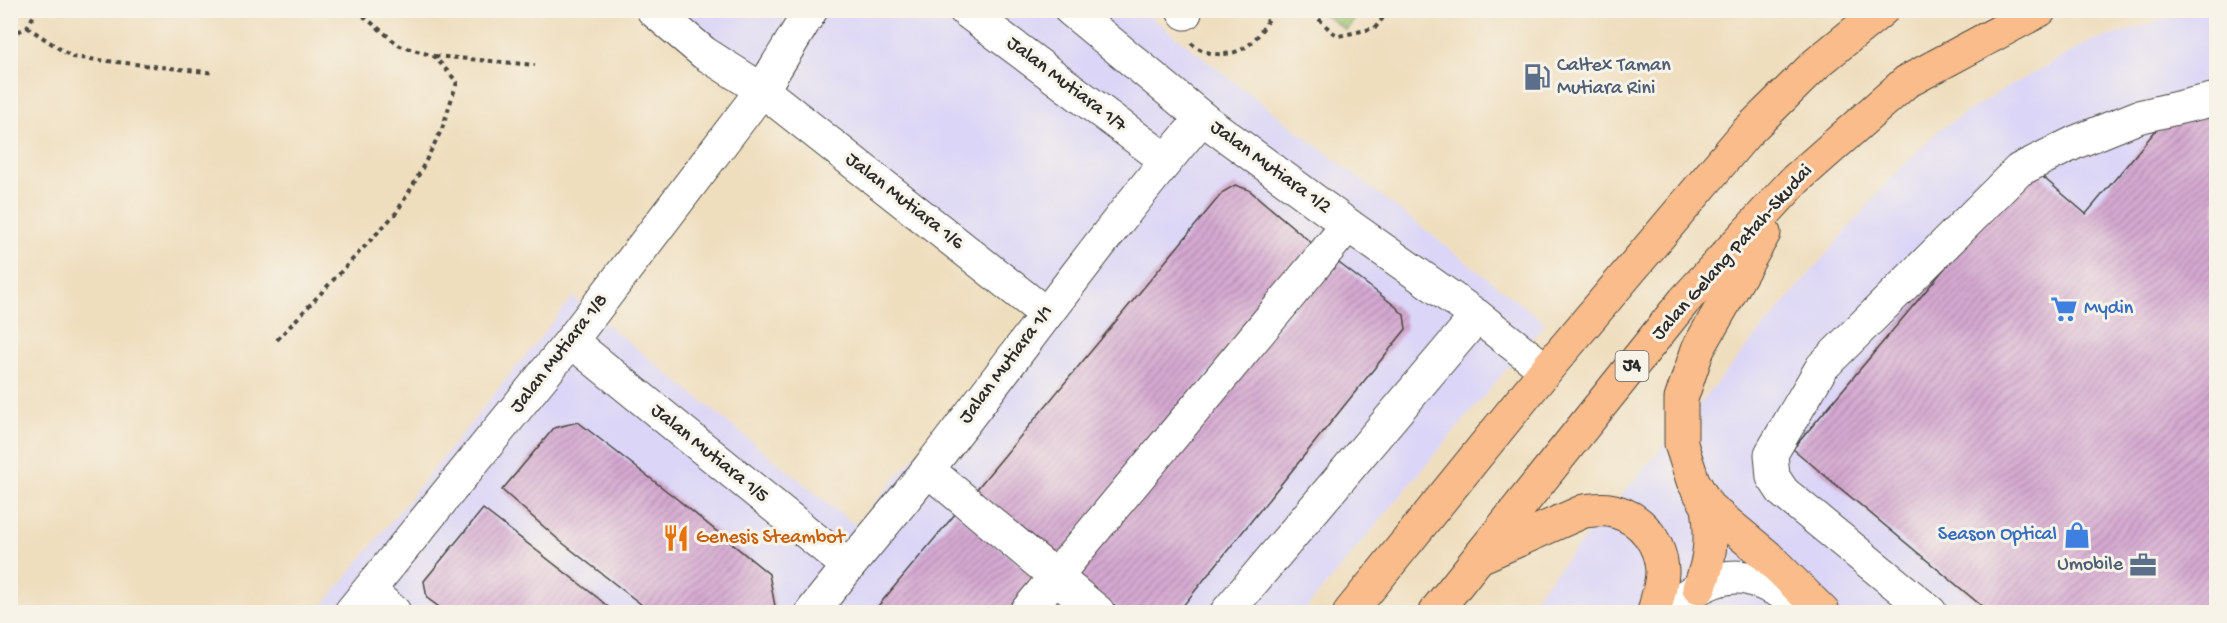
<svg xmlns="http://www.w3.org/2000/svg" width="2227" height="623" font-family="'Gochi Hand',sans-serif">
<defs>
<pattern id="grass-dots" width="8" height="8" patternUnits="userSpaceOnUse" patternTransform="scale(1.5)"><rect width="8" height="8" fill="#98c16d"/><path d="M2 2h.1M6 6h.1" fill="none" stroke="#7c9d5a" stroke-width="1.8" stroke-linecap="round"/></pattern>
<pattern id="building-hatch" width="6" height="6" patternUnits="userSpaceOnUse" patternTransform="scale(1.5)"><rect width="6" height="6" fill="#d5a9d1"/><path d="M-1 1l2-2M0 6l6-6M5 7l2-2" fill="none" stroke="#ad8aaa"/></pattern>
</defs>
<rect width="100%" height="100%" fill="#f7f3e8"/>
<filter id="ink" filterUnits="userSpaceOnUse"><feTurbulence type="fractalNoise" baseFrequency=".0167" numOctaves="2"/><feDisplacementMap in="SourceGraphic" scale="12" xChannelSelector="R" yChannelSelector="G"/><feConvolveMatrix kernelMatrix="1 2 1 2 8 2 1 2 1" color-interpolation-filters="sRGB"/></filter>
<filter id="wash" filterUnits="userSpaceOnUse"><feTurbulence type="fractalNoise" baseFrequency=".008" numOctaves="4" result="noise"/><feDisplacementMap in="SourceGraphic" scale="24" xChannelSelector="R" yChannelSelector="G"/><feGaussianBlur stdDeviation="1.35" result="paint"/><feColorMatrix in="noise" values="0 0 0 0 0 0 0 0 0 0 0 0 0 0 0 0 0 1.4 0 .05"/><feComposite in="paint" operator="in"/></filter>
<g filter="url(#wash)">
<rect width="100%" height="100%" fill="#efdebe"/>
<g fill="#dbd6f7">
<path d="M662,11H1143L1545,323L1303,612H318L573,297L855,525L1039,314Z"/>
<path d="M2190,11H2216V612H1522L1890,179L1940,129L2001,91L2088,43Z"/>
</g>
<path fill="url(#grass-dots)" stroke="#62764c" stroke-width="1.5" d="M1319,11H1360L1346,30Z"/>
<g id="blocks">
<g fill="url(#building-hatch)">
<path d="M2216,109V612H1989L1793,449L1987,218L2037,172L2086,214L2162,123Z"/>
<path d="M1235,185L1249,190L1314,245L1057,557L976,490L1223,192Z"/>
<path d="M1335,260L1395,306L1404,315L1406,329L1178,612H1123L1073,575Z"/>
<path d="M578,422L677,499L769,574L775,606L770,612H651L560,541L502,490L554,428Z"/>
<path d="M483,509L598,598L614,612H446L427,598L424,581Z"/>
<path d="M956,513L1036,578L1008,612H873Z"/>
<path d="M1058,596L1078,612H1044Z"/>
</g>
</g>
</g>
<g filter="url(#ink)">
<use href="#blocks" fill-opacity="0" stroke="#484641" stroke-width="1.5"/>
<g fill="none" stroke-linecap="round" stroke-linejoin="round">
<defs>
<g id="minor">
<path d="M653,10L704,53L762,90L1046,314"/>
<path d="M965,10L1166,160"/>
<path d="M1071,10L1202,118L1348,225L1477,316L1546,370"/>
<path d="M1183,10L1185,13"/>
<path d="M571,341L848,566"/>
<path d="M928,470L1098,612"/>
<path d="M369,591L394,612"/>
<path d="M351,612L571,341L762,90L811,10"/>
<path d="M812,612C850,563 891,517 929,468C1020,351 1106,231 1202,118"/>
<path d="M1026,612L1348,225"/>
<path d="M1227,612L1477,316"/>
<path d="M1666,612C1687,593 1721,570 1750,579C1774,586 1796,601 1818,612"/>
<path d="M1930,612L1783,492L1773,477L1771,454L1822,367L2019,170L2076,142L2138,117L2216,99"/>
</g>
<g id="major">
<path d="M1764,233L1698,349L1681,399V444L1693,481L1708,507L1767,556L1823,612"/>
<path d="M1480,557L1584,511C1595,510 1606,508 1617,512C1643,519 1661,545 1662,571C1662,584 1657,600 1654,612"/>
<path d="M1699,588C1711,561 1712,536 1708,507"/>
<path d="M1350,612L1546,370L1746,133L1817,63L1882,10"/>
<path d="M1435,612L1684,301L1795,180L1906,82L2040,10"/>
</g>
</defs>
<use href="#minor" stroke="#484641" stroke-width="35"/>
<use href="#major" stroke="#484641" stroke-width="35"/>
<g stroke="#484641" stroke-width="4" stroke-dasharray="4.5 4.5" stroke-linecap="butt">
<path d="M1294,10L1316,16L1332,32L1339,36L1375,28L1389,10"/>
<path d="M27,27L72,57L215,73"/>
<path d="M10,36L27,27L37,10"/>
<path d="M1191,43C1208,59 1239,58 1255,39C1262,31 1267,21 1273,12L1284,10"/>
<path d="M435,56L535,65"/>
<path d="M277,340L396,213L415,182L442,129L457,82L434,56L400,46L356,10"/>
</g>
<use href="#minor" stroke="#fff" stroke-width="33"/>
<use href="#major" stroke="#f9bc8a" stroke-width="33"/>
</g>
</g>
<defs>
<symbol id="fuel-bare" viewBox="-9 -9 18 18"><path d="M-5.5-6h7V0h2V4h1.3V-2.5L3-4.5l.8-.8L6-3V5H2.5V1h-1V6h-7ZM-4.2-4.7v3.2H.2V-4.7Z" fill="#5c6f8a" stroke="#f7f3e8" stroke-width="2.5" paint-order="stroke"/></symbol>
<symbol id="supermarket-bare" viewBox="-9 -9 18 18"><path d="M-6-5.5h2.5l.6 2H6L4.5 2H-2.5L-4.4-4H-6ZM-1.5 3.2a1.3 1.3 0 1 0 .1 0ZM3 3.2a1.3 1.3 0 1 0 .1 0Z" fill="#3f7fe0" stroke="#f7f3e8" stroke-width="2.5" paint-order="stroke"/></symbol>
<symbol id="shop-bare" viewBox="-9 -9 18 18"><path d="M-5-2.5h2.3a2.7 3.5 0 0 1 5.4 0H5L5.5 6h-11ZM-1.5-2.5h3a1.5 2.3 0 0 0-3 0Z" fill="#3f7fe0" stroke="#f7f3e8" stroke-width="2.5" paint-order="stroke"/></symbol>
<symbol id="restaurant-bare" viewBox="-9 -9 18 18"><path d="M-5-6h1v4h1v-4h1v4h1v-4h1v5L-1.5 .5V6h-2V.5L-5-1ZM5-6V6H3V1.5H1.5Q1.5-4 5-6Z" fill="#e8710a" stroke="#f7f3e8" stroke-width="2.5" paint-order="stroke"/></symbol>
<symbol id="office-bare" viewBox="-9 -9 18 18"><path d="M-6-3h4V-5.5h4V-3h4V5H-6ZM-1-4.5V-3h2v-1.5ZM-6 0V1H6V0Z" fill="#5c6f8a" stroke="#f7f3e8" stroke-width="2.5" paint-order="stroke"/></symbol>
</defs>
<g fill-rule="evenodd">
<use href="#fuel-bare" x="1518" y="58" width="38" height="38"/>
<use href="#supermarket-bare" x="2045" y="290" width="38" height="38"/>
<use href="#shop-bare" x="2058" y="516" width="38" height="38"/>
<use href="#restaurant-bare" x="657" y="519" width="38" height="38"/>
<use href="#office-bare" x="2124" y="546" width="38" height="38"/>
</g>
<g text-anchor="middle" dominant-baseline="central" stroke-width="6" stroke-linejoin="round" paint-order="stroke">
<rect fill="#f7f3e8" stroke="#686764" stroke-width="1.5" x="1615.5" y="351" width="33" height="30" rx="4.5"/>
<g font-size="18" font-weight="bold" fill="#2b2b2b">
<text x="1632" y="366">J4</text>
</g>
<g font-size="20" fill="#4e5e75" stroke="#f7f3e8" text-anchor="start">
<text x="1557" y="66">Caltex Taman<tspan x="1557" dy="23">Mutiara Rini</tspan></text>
<text x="2123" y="565" text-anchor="end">Umobile</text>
</g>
<g font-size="20" fill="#2b2b2b" stroke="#f7f3e8">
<text transform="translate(1066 85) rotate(37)">Jalan Mutiara 1/7</text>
<text transform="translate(1270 168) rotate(36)">Jalan Mutiara 1/2</text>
<text transform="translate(904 202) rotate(38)">Jalan Mutiara 1/6</text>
<text transform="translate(1733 253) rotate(-48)">Jalan Gelang Patah-Skudai</text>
<text transform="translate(560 354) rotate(-52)">Jalan Mutiara 1/8</text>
<text transform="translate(1007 365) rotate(-53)">Jalan Mutiara 1/1</text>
<text transform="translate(709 454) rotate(39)">Jalan Mutiara 1/5</text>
</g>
<g font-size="20" fill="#366cbe" stroke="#f7f3e8" text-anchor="start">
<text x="2084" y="309">Mydin</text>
<text x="2057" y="535" text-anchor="end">Season Optical</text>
</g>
<g font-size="20" fill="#c56008" stroke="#f7f3e8" text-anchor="start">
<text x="696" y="538">Genesis Steambot</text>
</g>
</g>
<rect width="2227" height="623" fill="none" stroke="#f7f3e8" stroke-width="36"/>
</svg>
